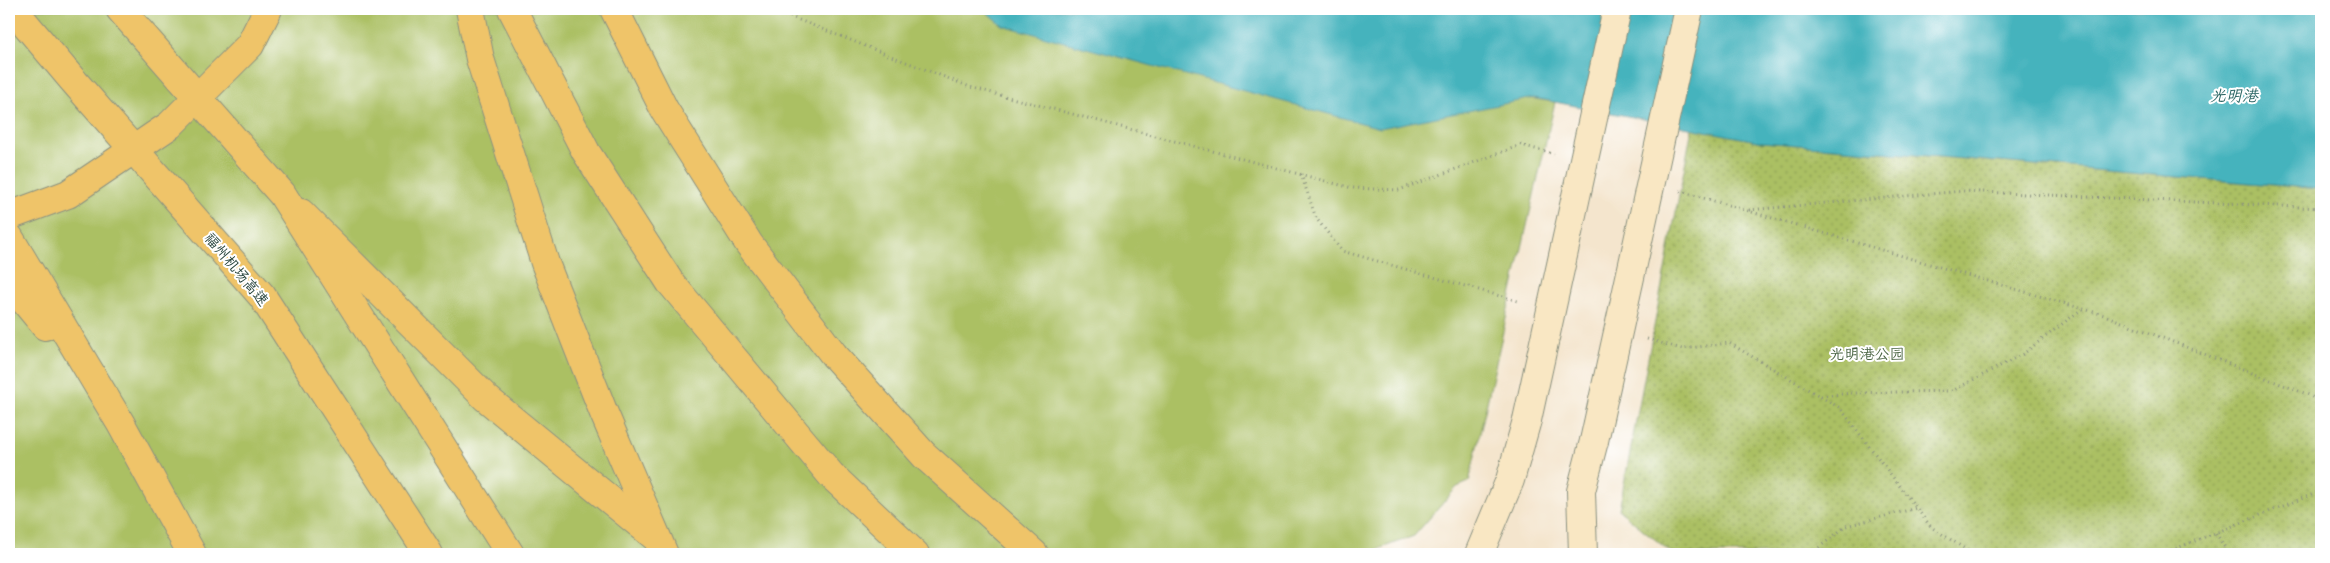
<svg xmlns="http://www.w3.org/2000/svg" width="2330" height="563" font-family="Delius,'LXGW WenKai TC',sans-serif">
<defs>
<pattern id="park-dots" width="8" height="8" patternUnits="userSpaceOnUse" patternTransform="scale(1.25)"><rect width="8" height="8" fill="#abc064"/><path d="M2 2h.1M6 6h.1" fill="none" stroke="#8b9d53" stroke-width="1.8" stroke-linecap="round"/></pattern>
</defs>
<rect width="100%" height="100%" fill="#fff"/>
<filter id="ink" filterUnits="userSpaceOnUse"><feTurbulence type="fractalNoise" baseFrequency=".02" numOctaves="2"/><feDisplacementMap in="SourceGraphic" scale="10" xChannelSelector="R" yChannelSelector="G"/><feConvolveMatrix kernelMatrix="1 2 1 2 8 2 1 2 1" color-interpolation-filters="sRGB"/></filter>
<filter id="wash" filterUnits="userSpaceOnUse"><feTurbulence type="fractalNoise" baseFrequency=".0096" numOctaves="4" result="noise"/><feDisplacementMap in="SourceGraphic" scale="20" xChannelSelector="R" yChannelSelector="G"/><feGaussianBlur stdDeviation="1.12" result="paint"/><feColorMatrix in="noise" values="0 0 0 0 0 0 0 0 0 0 0 0 0 0 0 0 0 1.4 0 .05"/><feComposite in="paint" operator="in"/></filter>
<g filter="url(#wash)">
<rect width="100%" height="100%" fill="#f4e5cd"/>
<path fill="#abc064" stroke="#657e4c" d="M9,9H983L1002,25L1555,102L1469,482L1457,487L1414,536L1365,554H9Z"/>
<path fill="url(#park-dots)" stroke="#657e4c" d="M1692,128L1762,142L2321,189V554H1673L1619,510Z"/>
<path fill="#44b3bd" stroke="#327878" d="M983,9H2321V189L1762,142L1534,98L1380,128L1002,25Z"/>
</g>
<g filter="url(#ink)">
<g fill="none" stroke-linecap="round" stroke-linejoin="round">
<defs>
<g id="secondary">
<path d="M1479,554L1510,480L1527,420"/>
<path d="M1583,554L1581,491L1594,441"/>
</g>
<g id="trunk">
<path d="M470,9L480,59L545,263L603,411L664,554"/>
<path d="M512,9L586,152L670,282L831,475L915,554"/>
<path d="M614,9L664,109L749,244L834,355L924,455L1034,554"/>
<path d="M301,213L486,398L654,536"/>
<path d="M9,216L68,194L170,125L250,45L268,9"/>
<path d="M9,237L121,424L192,554"/>
<path d="M9,282L45,326"/>
</g>
<g id="motorway">
<path d="M13,9L71,78L262,296L429,554"/>
<path d="M120,9L282,194L510,554"/>
</g>
</defs>
<use href="#secondary" stroke="#8a9180" stroke-width="30"/>
<use href="#trunk" stroke="#8a9180" stroke-width="30"/>
<use href="#motorway" stroke="#8a9180" stroke-width="30"/>
<g stroke="#8a9180" stroke-width="3" stroke-dasharray="1 4" stroke-linecap="butt">
<path d="M771,9L970,87L1352,188L1399,190L1521,145L1554,154"/>
<path d="M1301,174L1316,218L1342,251L1521,302"/>
<path d="M1680,191L2104,315L2309,395L2321,403"/>
<path d="M1749,210L1963,191L2321,208"/>
<path d="M1647,339L1682,349L1729,343L1840,408L1931,527L1973,554"/>
<path d="M1821,396L1852,393L1952,391L2023,354L2082,309"/>
<path d="M2216,533L2229,554"/>
<path d="M1811,554L1846,526L1917,508"/>
<path d="M2162,554L2321,491"/>
</g>
<use href="#secondary" stroke="#f9e7c3" stroke-width="28"/>
<use href="#trunk" stroke="#efc469" stroke-width="28"/>
<use href="#motorway" stroke="#efc469" stroke-width="28"/>
<defs>
<g id="secondary-bridge">
<path d="M1527,420L1617,9"/>
<path d="M1594,441L1689,9"/>
</g>
</defs>
<use href="#secondary-bridge" stroke="#8a9180" stroke-width="30" stroke-linecap="butt"/>
<use href="#secondary-bridge" stroke="#f9e7c3" stroke-width="28"/>
</g>
</g>
<g text-anchor="middle" dominant-baseline="central" stroke-width="4" stroke-linejoin="round" paint-order="stroke">
<g font-size="15" fill="#1f3d34" stroke="#fff">
<text transform="translate(237 269) rotate(50)">福州机场高速</text>
</g>
<g font-size="15" fill="#496442" stroke="#fff">
<text x="1867" y="353">光明港公园</text>
</g>
<g font-size="16" font-style="italic" fill="#2c6664" stroke="#fff">
<text x="2234" y="95">光明港</text>
</g>
</g>
<rect width="2330" height="563" fill="none" stroke="#fff" stroke-width="30"/>
</svg>
